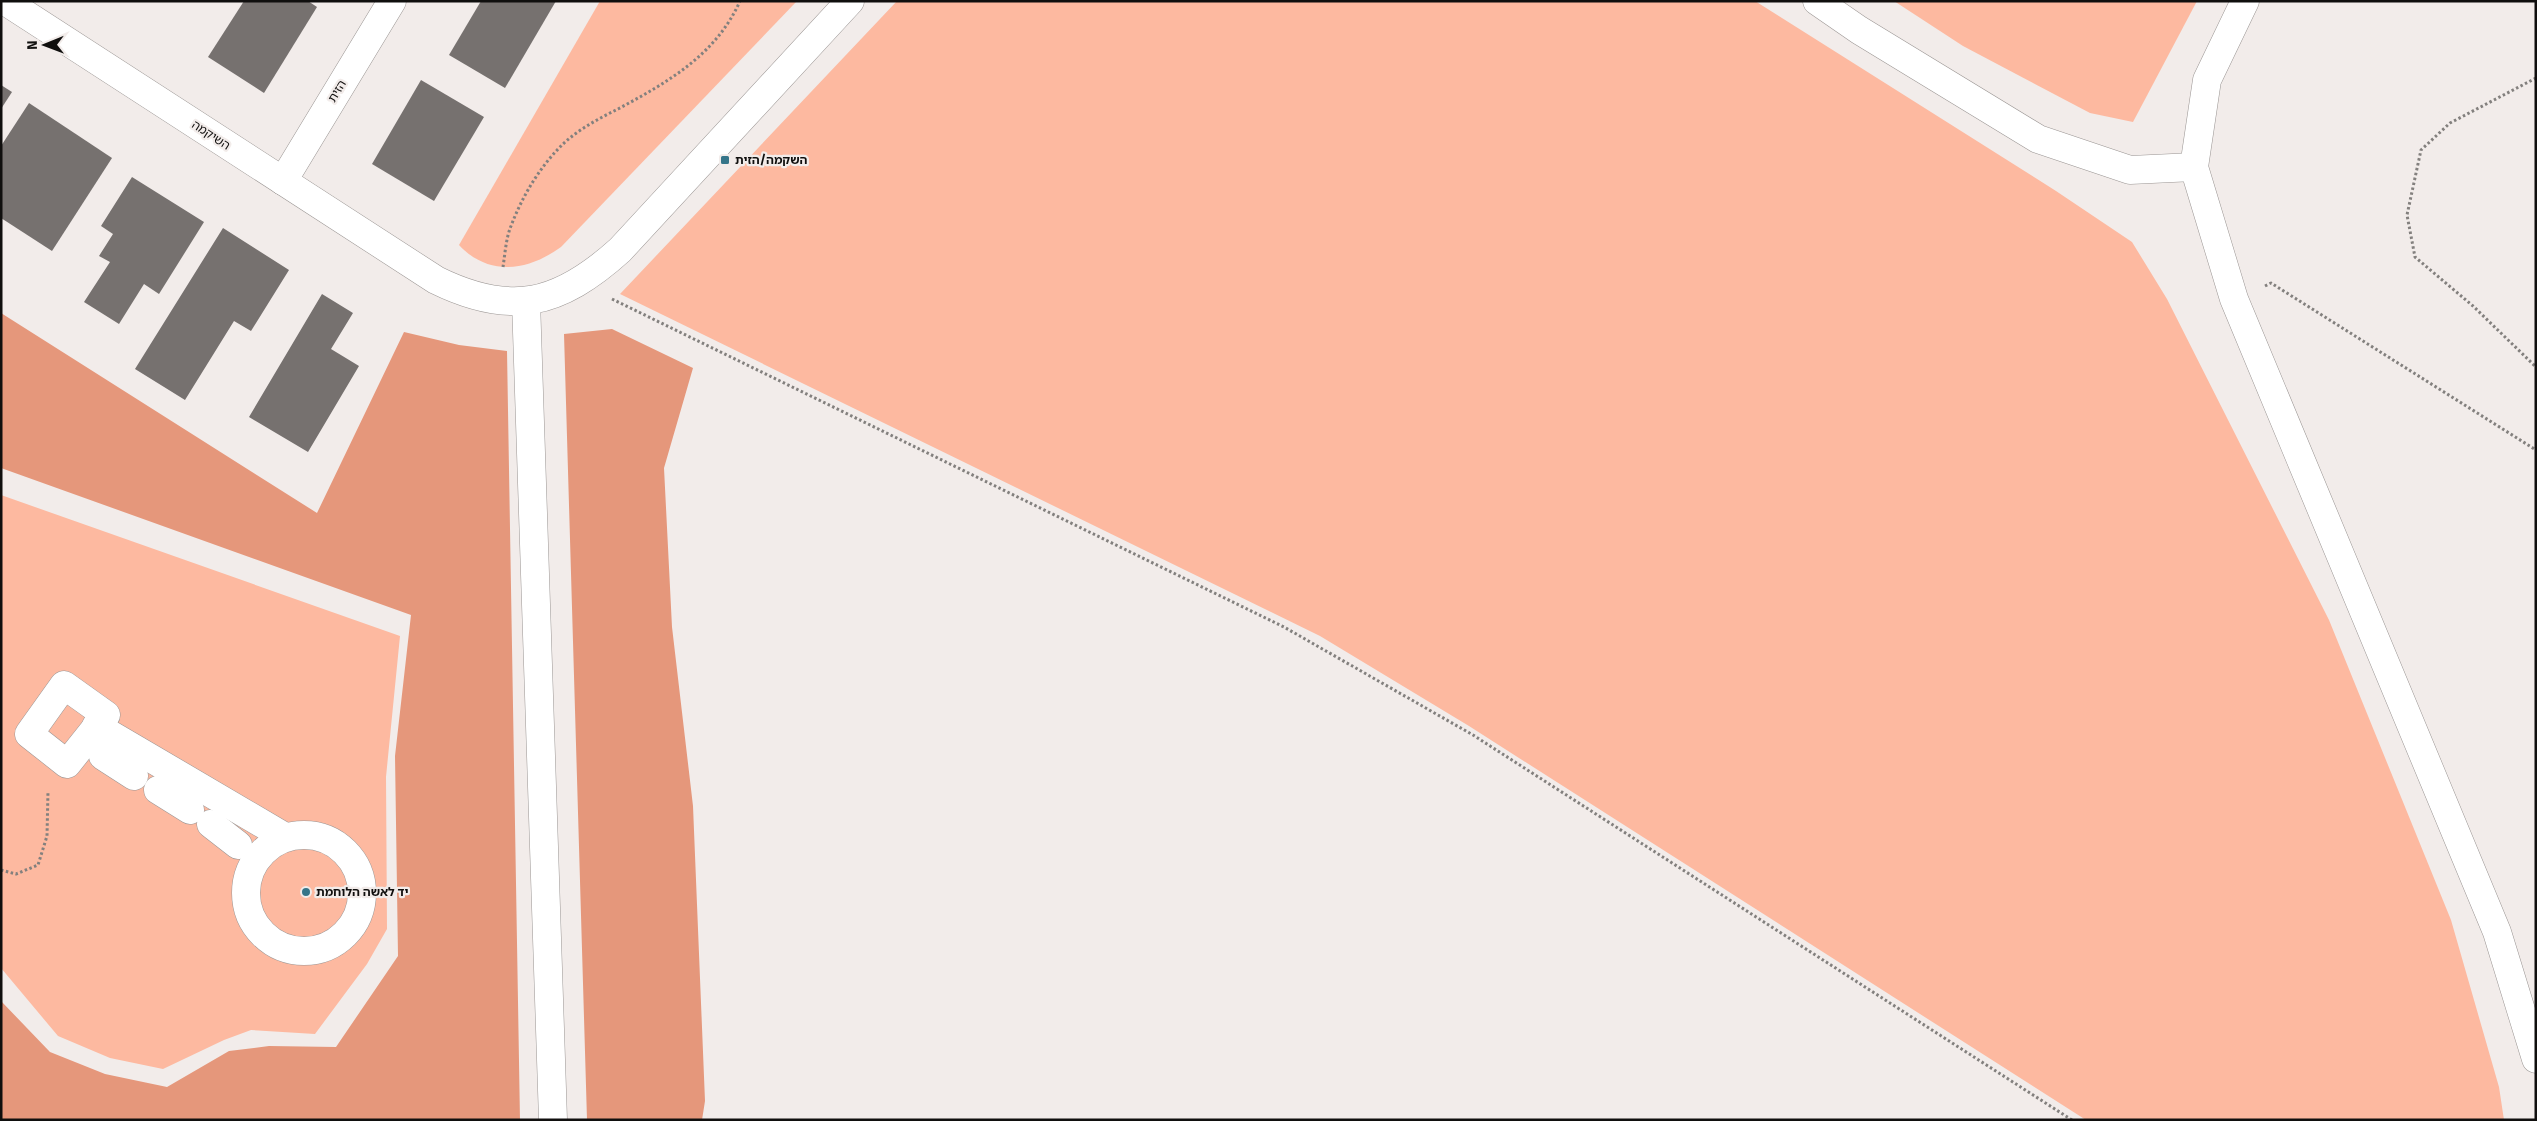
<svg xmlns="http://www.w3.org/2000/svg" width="2537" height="1121" font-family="'Fira Sans','Noto Sans Hebrew',sans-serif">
<rect width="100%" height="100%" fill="#f2ecea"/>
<g fill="#fdb9a0">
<path d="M600,1H797L561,247C528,271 489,277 459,245Z"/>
<path d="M897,1H1755L2056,191L2132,242L2167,299L2329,620L2451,920L2499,1087L2504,1120H2086L1469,726L1320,636L620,294Z"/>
<path d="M1894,1H2197L2133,122L2090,113L1963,46Z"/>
<path d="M1,495L400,636L386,777L387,929L367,964L315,1034L251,1030L224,1040L163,1069L110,1058L58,1036L1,968Z"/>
</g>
<g fill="#e5977b">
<path d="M1,313L317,513L404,332L459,345L507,351L520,1120H1V1001L50,1052L105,1074L167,1087L229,1051L269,1046L336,1047L398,956L395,756L411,615L1,468Z"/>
<path d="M612,329L693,368L664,468L672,627L693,806L705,1101L702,1120H587L564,334Z"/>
</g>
<g fill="#76716f">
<path d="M244,1H308L317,7L264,93L208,57Z"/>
<path d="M481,1H556L505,88L449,55Z"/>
<path d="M421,80L484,117L434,201L372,164Z"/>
<path d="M1,85L12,92L1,109Z"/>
<path d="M29,103L112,158L52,251L1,218V146Z"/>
<path d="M132,177L204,222L159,294L144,284L119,324L84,302L110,262L99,256L113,234L101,226Z"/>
<path d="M223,228L289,270L251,331L234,321L185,400L135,369Z"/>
<path d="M322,294L353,313L331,349L359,366L308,452L249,417Z"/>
</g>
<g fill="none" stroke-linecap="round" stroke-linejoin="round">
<defs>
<g id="minor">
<path d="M5,1L436,280C511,317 559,305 620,250L850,1"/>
<path d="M1817,1L1859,30L2038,139L2130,170L2194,167"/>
<path d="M283,181L392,1"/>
<path d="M526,301L553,1120"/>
<path d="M64,685L106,715L67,764L29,734Z"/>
<path d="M96,726L285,837"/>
<path d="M103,756L134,776"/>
<path d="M158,790L190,810"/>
<path d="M211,824L238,845"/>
<circle cx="304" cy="893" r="58"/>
</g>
<path id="major" d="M2245,1L2207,80L2194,167L2234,299L2497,932L2536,1059"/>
</defs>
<use href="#minor" stroke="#9b9694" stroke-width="29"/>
<use href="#major" stroke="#9b9694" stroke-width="29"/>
<g stroke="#83807e" stroke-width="3" stroke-dasharray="2.5 2.5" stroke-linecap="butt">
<path d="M2536,78L2450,123L2421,150L2407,215L2415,257L2473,306L2536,367"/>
<path d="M503,267C505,254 506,238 511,226C522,197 539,168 561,146C577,130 598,119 618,109C668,82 716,55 740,1"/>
<path d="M2265,286L2271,283L2536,450"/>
<path d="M612,299L1284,627L1473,735L2072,1120"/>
<path d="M1,870L16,874L38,865L47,836L48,791"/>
</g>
<use href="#minor" stroke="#fff" stroke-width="28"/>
<use href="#major" stroke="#fff" stroke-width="28"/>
</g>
<g fill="#357589" stroke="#f2ecea" stroke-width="2">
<rect x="720" y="155" width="10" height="10" rx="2.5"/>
<circle cx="306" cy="892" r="5"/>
</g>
<g text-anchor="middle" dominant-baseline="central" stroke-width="4.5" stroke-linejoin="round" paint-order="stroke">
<g font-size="12" fill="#100f0e" stroke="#f2ecea">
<text transform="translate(337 91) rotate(-59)">הזית</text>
<text transform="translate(211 135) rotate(33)">השיקמה</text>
</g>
<g font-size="12" font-weight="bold" fill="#100f0e" stroke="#f2ecea" text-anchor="start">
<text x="735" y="160">השקמה/הזית</text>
<text x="316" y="892">יד לאשה הלוחמת</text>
</g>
</g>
<rect width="2537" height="1121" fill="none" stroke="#100f0e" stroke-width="5"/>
<g transform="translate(45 45) rotate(269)" stroke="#f2ecea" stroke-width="4" paint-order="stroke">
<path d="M0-4L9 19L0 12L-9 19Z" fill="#100f0e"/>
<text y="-8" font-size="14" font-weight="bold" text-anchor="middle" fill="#100f0e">N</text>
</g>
</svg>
